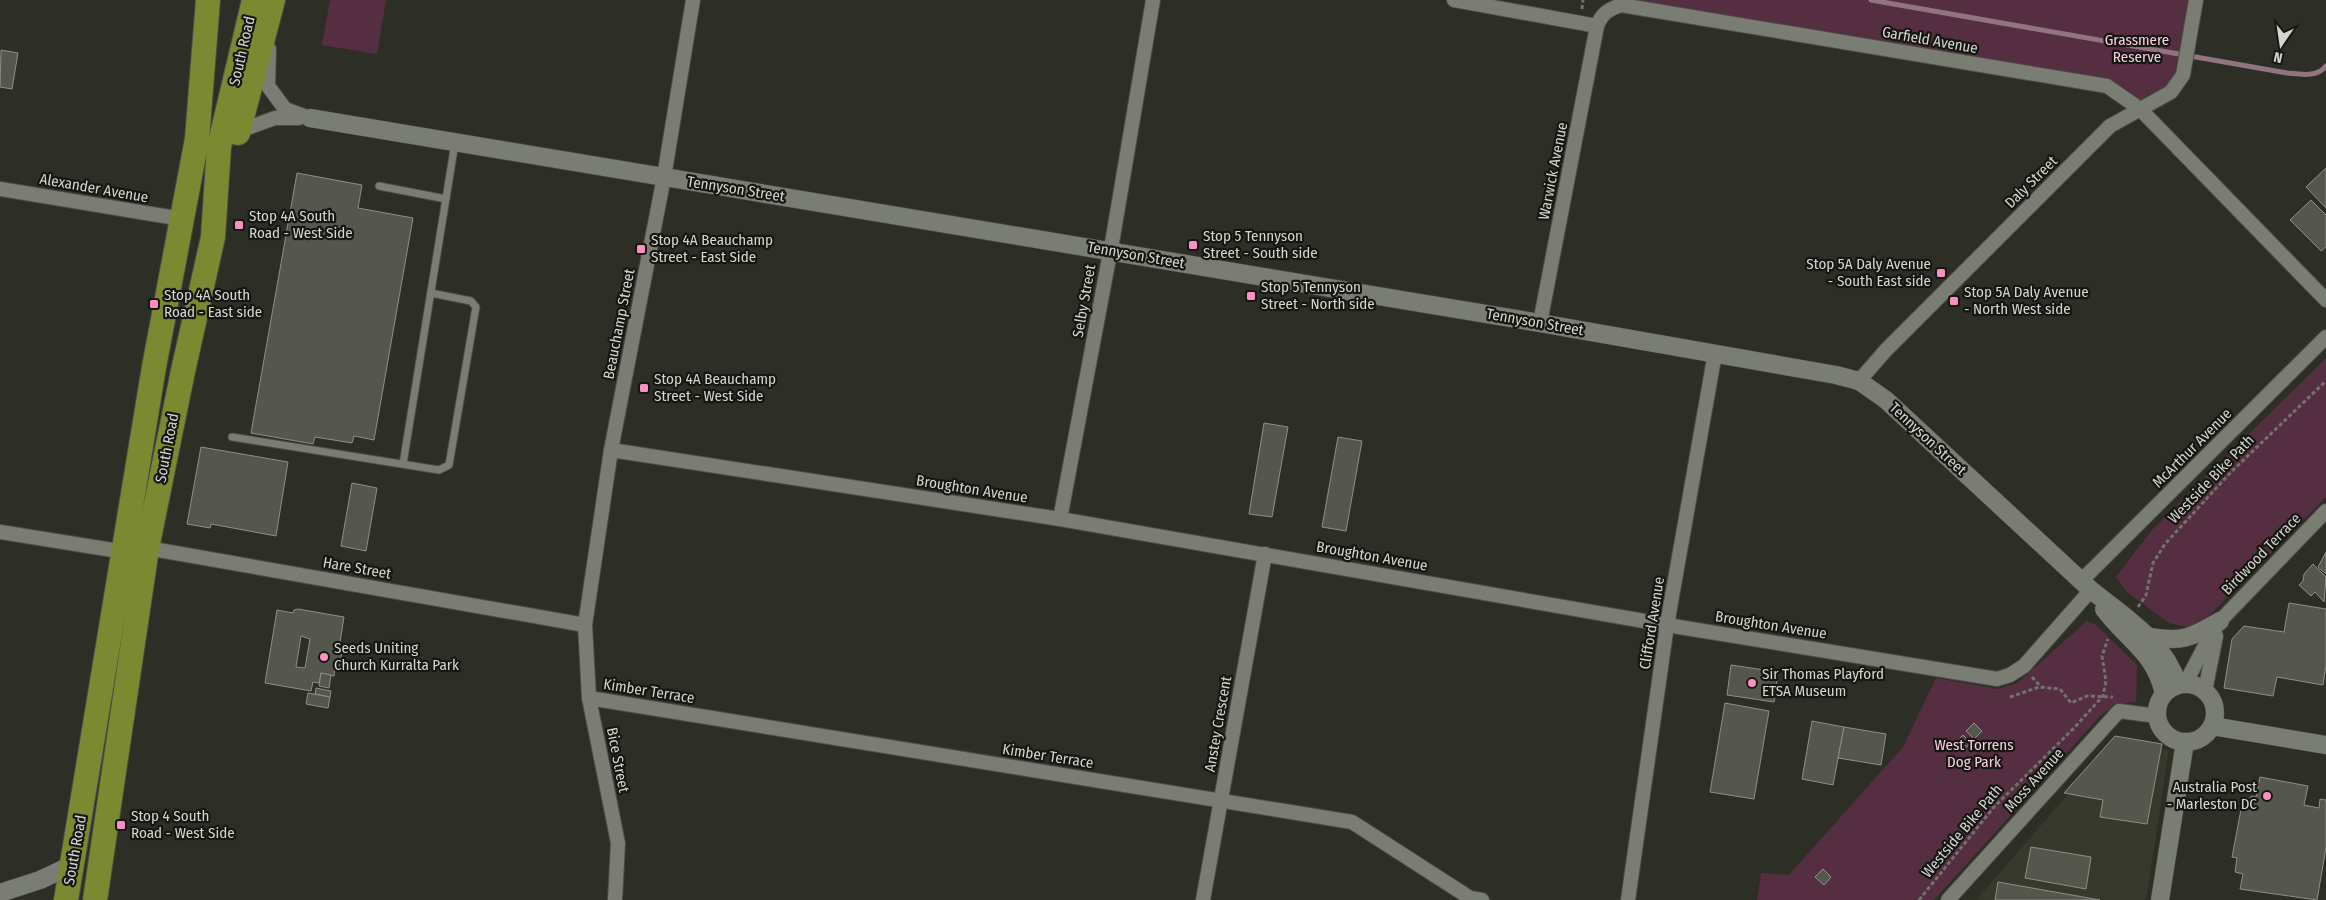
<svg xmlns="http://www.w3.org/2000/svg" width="2326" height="900" font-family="'Fira Sans Condensed',sans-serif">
<rect width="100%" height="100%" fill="#2d2f27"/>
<path fill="#36392b" d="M2116,739L2169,750L2146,900H1976Z"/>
<g fill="#562e41">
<path d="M330,0H386L377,54L322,45Z"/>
<path d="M1625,0H2195L2179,83L2140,109L2107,86Z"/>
<path d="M2326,358V497L2196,629L2169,623L2127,592L2116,577L2152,530Z"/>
<path d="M2087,621L2096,625L2137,665L2136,702L2118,704L2101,715L1934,900H1757L1761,873L1789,875L1903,747L1936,678L1998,689L2017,683Z"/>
</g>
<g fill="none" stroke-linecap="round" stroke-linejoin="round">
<path stroke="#927380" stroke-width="5" d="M1871,0L2287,73C2300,74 2317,78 2326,66"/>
</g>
<g fill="#55574f" stroke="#8d9086" fill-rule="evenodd">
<path d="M1,50L18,53L12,89L0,87Z"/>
<path d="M2326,168V208L2306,187Z"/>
<path d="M297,173L362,185L358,208L413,218L374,440L354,436L352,443L315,437L313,444L251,433Z"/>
<path d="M2311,200L2326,215V247L2321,251L2290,220Z"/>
<path d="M1264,423L1288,427L1272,517L1249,514Z"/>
<path d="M1338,437L1362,441L1346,531L1322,527Z"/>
<path d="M201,447L288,462L276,536L211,524L210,528L187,524Z"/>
<path d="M352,483L377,488L366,551L341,546Z"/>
<path d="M2326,552V574L2318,567Z"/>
<path d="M2313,564L2326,577L2324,602L2315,592L2311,596L2299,585L2303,581L2304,574Z"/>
<path d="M2289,603L2326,609V665L2323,685L2277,677L2273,696L2224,688L2232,639L2244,626L2284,632Z"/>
<path d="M298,609L344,617L339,649H342L340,667L335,666L334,676L321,673L319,683L313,682L311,691L265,683L277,610L293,613L294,610ZM301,636L310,639L305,668L296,667Z"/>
<path d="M1731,665L1778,672L1774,702L1727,695Z"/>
<path d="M321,673L331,675L329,688L319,686Z"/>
<path d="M316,688L331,691L330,697L315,694Z"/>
<path d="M308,693L330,697L328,708L306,704Z"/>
<path d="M1725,703L1769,711L1754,799L1710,792Z"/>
<path d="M1812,721L1844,727L1833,785L1802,779Z"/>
<path d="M1974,723L1982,731L1974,739L1966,731Z"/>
<path d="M1844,727L1886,734L1881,765L1838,758Z"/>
<path d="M1963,735L1971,743L1963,750L1955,743Z"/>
<path d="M2115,736L2162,744L2147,824L2100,817L2103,800L2064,793Z"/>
<path d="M2260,777L2308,786L2304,805L2319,808L2320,799L2326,800V848L2317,900L2240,889L2243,874L2235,872L2237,858L2232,857L2242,804L2252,796L2256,797Z"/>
<path d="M2031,847L2091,857L2086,889L2025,878Z"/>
<path d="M1823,869L1831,877L1824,885L1815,877Z"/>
<path d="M1998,882L2100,900H1995Z"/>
</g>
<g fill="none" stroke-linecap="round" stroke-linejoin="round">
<defs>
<g id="service">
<path d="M379,186L446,199"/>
<path d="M232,437L439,470L449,465L476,307L471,301L431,293"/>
<path d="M403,464L455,143"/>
</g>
<g id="minor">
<path d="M1454,0L1597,26"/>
<path d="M269,49L268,86L285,109L310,118"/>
<path d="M239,131L275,118H299"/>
<path d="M0,189L182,219"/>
<path d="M1540,323L1597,26C1602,13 1609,9 1621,5L2107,86L2140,109L2326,300"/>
<path d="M1859,381L1886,350L2110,126L2171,92L2183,75L2196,0"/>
<path d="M611,450L1060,519L1667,625L1997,679L2010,675L2024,666L2091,590"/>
<path d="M1060,519L1113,237L1153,0"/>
<path d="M0,532L125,552L147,548L585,625"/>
<path d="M2081,581L2326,337"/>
<path d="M2185,684L2209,638L2220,621L2326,511"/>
<path d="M2205,691L2216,636"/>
<path d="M589,698L1352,822L1470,898L1482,900"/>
<path d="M615,900L618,843L589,698L585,625L611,450L664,177L693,0"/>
<path d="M1203,900L1265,554"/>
<path d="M1628,900L1667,625L1715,353"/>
<path d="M1948,900L2119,711L2157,716"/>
</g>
<g id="tertiary">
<path d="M310,118L1540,323L1836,375L1859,381L1886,400L2091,590C2126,618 2164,641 2178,685"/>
<path d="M2104,609C2128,641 2155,652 2164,694"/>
<path d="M2146,636C2181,643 2191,638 2220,621"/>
<circle cx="2186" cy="713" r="29"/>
<path d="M2212,726L2326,745"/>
<path d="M0,893L40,880L72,865"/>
<path d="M2160,900L2185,742"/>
</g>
<g id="trunk">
<path d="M238,133L273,0"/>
<path d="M66,900L154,367L197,139L208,0"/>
<path d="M95,900L147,548L183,371L213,237L219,147L254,0"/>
</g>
</defs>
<use href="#service" stroke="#4b4c46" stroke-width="9"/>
<use href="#minor" stroke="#4b4c46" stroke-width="16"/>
<use href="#tertiary" stroke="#4b4c46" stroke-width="19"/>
<use href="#trunk" stroke="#4b4c46" stroke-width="26"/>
<g stroke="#70726b" stroke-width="3" stroke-dasharray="4 2.5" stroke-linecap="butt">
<path d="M1582,9L1583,0"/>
<path d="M2138,607L2146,595L2153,563L2165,544L2232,471L2326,381"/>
<path d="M2032,677L2041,687"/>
<path d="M2010,697L2039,687L2060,689L2071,703L2087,696L2113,697"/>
<path d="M1919,900L1994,807L2074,728L2103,696L2106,681L2102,656L2108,639"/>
</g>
<use href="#service" stroke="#7a7d73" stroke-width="7"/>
<use href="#minor" stroke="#7a7d73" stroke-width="14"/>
<use href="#tertiary" stroke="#7a7d73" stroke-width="18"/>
<use href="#trunk" stroke="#7b8930" stroke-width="24"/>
</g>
<g fill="#fc8fc2" stroke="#161713" stroke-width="2">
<rect x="234" y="220" width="10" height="10" rx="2.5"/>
<rect x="1188" y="240" width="10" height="10" rx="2.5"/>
<rect x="636" y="244" width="10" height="10" rx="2.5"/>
<rect x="1936" y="268" width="10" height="10" rx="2.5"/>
<rect x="1246" y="291" width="10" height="10" rx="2.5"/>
<rect x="1949" y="296" width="10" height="10" rx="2.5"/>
<rect x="149" y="299" width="10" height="10" rx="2.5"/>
<rect x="639" y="383" width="10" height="10" rx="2.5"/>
<circle cx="324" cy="657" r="5"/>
<circle cx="1752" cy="683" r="5"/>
<circle cx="2267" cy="796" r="5"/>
<rect x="116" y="820" width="10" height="10" rx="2.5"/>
</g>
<g text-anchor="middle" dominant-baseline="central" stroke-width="4.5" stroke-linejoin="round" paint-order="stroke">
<g font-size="15" fill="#d5d6d1" stroke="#161713">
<text transform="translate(1930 40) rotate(10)">Garfield Avenue</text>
<text transform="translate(242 51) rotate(-77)">South Road</text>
<text transform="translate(1553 171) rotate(-79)">Warwick Avenue</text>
<text transform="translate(2031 182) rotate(-45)">Daly Street</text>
<text transform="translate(94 188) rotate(10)">Alexander Avenue</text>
<text transform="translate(736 189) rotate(9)">Tennyson Street</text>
<text transform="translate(1136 255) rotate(10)">Tennyson Street</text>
<text transform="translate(1084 301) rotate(-80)">Selby Street</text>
<text transform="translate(1535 322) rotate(10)">Tennyson Street</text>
<text transform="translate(619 324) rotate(-79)">Beauchamp Street</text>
<text transform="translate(1928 439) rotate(43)">Tennyson Street</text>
<text transform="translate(167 448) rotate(-79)">South Road</text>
<text transform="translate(2192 448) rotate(-45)">McArthur Avenue</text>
<text transform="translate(2211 479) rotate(-46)">Westside Bike Path</text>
<text transform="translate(972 489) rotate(9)">Broughton Avenue</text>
<text transform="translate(2261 554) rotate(-46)">Birdwood Terrace</text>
<text transform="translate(1372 556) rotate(10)">Broughton Avenue</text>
<text transform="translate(357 568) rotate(10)">Hare Street</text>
<text transform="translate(1652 623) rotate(-81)">Clifford Avenue</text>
<text transform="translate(1771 625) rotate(9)">Broughton Avenue</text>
<text transform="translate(649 691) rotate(9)">Kimber Terrace</text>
<text transform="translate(1218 724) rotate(-80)">Anstey Crescent</text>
<text transform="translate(1048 756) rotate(9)">Kimber Terrace</text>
<text transform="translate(618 760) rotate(79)">Bice Street</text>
<text transform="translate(2034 780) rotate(-48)">Moss Avenue</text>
<text transform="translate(1962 831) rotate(-50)">Westside Bike Path</text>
<text transform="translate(75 850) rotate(-80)">South Road</text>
</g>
<g font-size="15" fill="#fdcee2" stroke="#161713">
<text x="2137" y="40">Grassmere<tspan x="2137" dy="17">Reserve</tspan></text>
<text x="1974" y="745">West Torrens<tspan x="1974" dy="17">Dog Park</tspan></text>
</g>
<g font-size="15" fill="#d5d6d1" stroke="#161713" text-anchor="start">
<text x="249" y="216">Stop 4A South<tspan x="249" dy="17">Road - West Side</tspan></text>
<text x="1203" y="236">Stop 5 Tennyson<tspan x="1203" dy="17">Street - South side</tspan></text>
<text x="651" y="240">Stop 4A Beauchamp<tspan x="651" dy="17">Street - East Side</tspan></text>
<text x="1931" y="264" text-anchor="end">Stop 5A Daly Avenue<tspan x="1931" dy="17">- South East side</tspan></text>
<text x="1261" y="287">Stop 5 Tennyson<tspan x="1261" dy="17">Street - North side</tspan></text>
<text x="1964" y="292">Stop 5A Daly Avenue<tspan x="1964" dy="17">- North West side</tspan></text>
<text x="164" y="295">Stop 4A South<tspan x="164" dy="17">Road - East side</tspan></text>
<text x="654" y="379">Stop 4A Beauchamp<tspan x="654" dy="17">Street - West Side</tspan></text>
<text x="334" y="648">Seeds Uniting<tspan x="334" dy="17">Church Kurralta Park</tspan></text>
<text x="1762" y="674">Sir Thomas Playford<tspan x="1762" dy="17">ETSA Museum</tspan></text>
<text x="2257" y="787" text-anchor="end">Australia Post<tspan x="2257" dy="17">- Marleston DC</tspan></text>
<text x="131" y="816">Stop 4 South<tspan x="131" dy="17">Road - West Side</tspan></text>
</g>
</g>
<g transform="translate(2281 45) rotate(193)" stroke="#161713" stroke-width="4" paint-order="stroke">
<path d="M0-4L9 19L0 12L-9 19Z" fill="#d5d6d1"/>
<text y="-8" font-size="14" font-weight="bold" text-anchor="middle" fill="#d5d6d1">N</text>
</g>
</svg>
